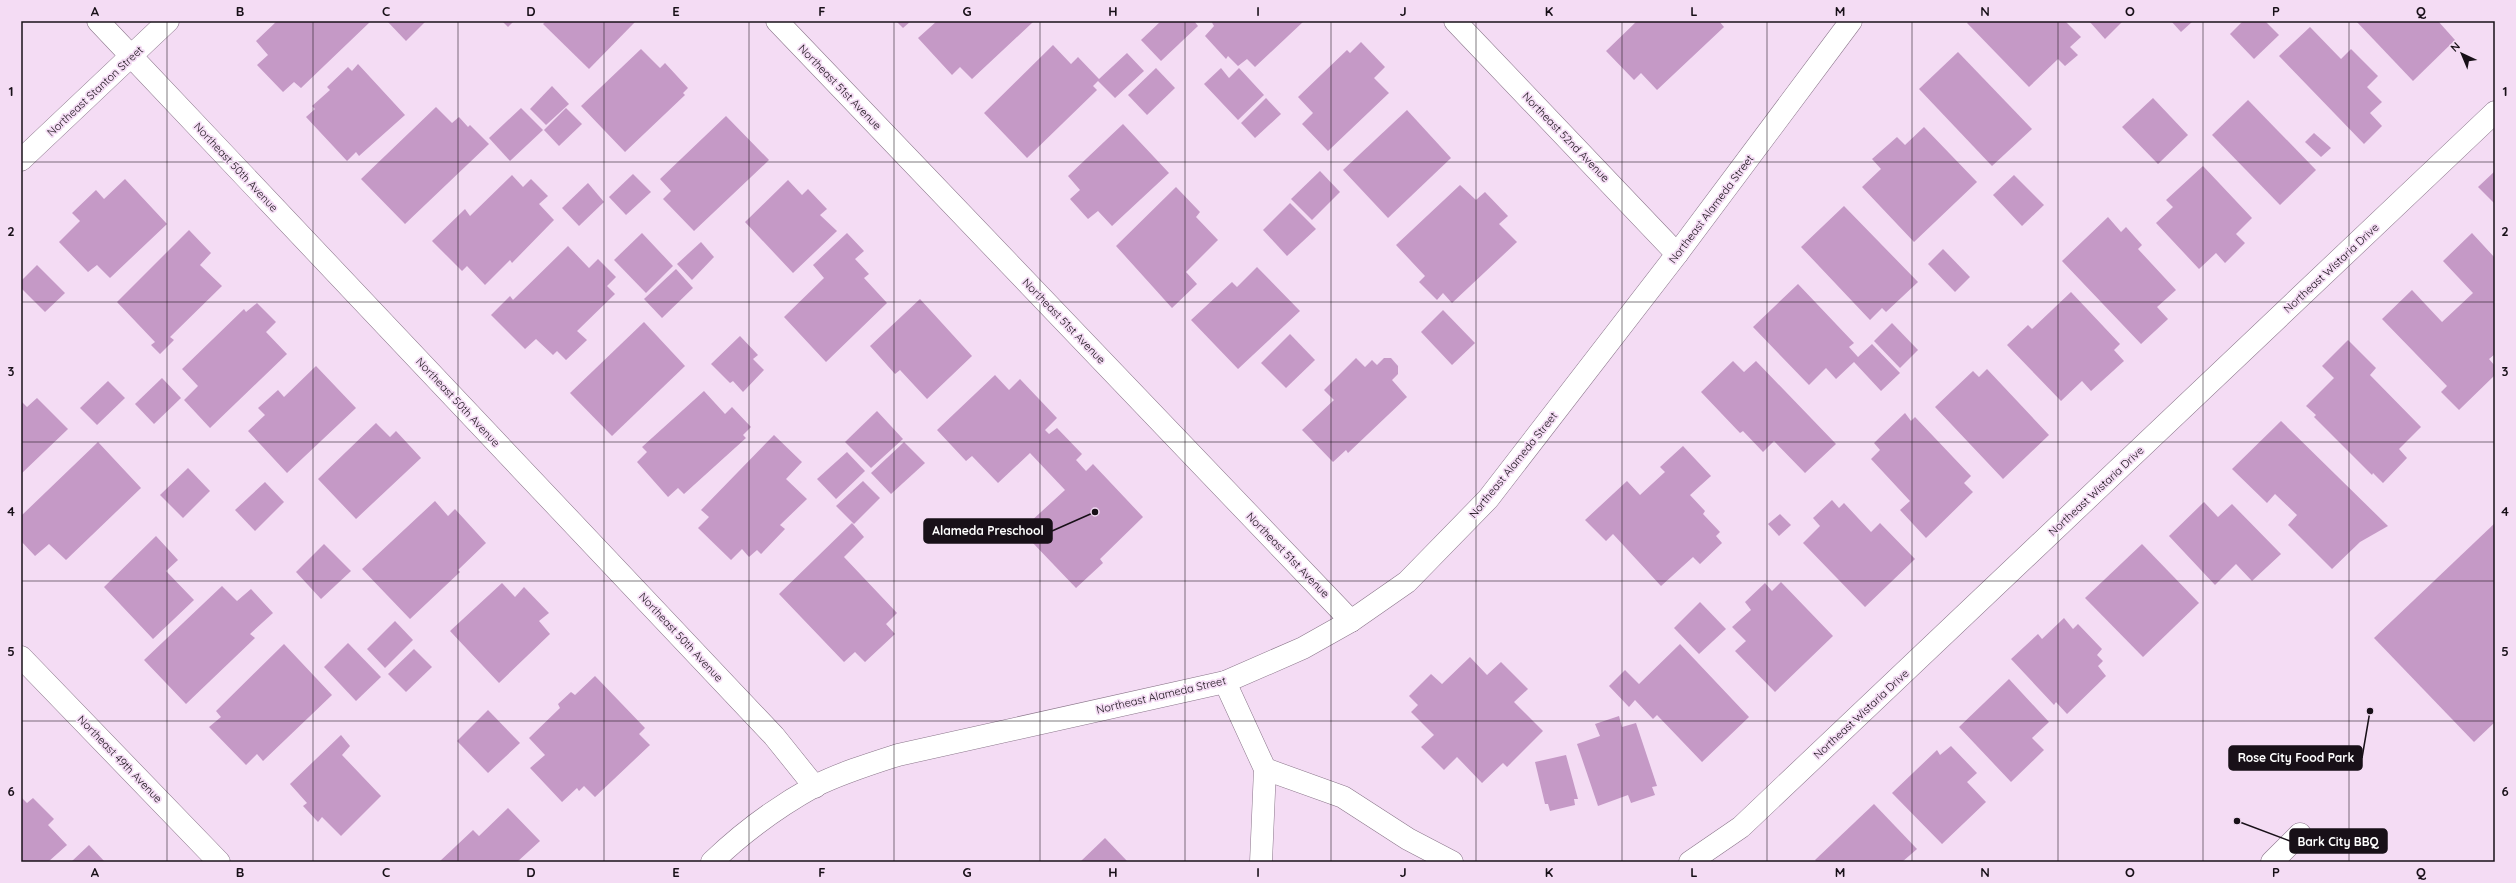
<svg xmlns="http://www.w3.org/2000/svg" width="2516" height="883" font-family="Quicksand,sans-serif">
<rect width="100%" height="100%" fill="#f4dcf4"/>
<g fill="#c599c6">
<path d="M277,21H371L301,88L294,82L283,92L257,65L268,55L256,41Z"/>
<path d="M387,21H426L406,41Z"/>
<path d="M502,21H514L508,27Z"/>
<path d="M546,21H636L589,69L543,24Z"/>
<path d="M896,21H911L903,28Z"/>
<path d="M937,21H1032L1033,22L972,79L960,67L952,75L918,38Z"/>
<path d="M1161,21H1194L1198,26L1161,61L1141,40Z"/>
<path d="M1211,21H1304L1255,67L1247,59L1238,66L1228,56L1226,59L1205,36L1214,26Z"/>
<path d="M1637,21H1719L1724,27L1657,90L1641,73L1634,80L1606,51Z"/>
<path d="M1969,21H2065L2081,37L2070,47L2078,55L2065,66L2058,59L2029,87L1967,23Z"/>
<path d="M2089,21H2123L2105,39Z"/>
<path d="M2171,21H2193L2181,32Z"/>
<path d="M2243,21H2265L2279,35L2254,59L2230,34Z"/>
<path d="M2356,21H2438L2455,40L2413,81Z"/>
<path d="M2310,27L2341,59L2351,49L2378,76L2367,87L2382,102L2370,113L2382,126L2364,144L2279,56Z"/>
<path d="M1361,42L1385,67L1374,78L1389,93L1328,151L1302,124L1313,113L1298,97L1347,50L1350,53Z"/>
<path d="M1053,45L1071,64L1078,57L1099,79L1127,53L1144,71L1115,98L1098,81L1093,86L1097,90L1027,158L984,113Z"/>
<path d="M641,49L660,68L665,63L688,88L683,93L685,95L625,152L581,106Z"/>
<path d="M1958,52L2032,129L1992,166L1919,89Z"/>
<path d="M358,64L405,115L359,156L356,152L347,161L306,117L315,109L312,106L330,90L327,87L348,67L352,71Z"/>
<path d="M1156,68L1175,88L1147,115L1128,95Z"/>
<path d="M1221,68L1229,78L1239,68L1264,95L1238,120L1204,84Z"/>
<path d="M552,86L569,104L546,125L530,109Z"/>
<path d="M1266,98L1281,114L1255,138L1241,123Z"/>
<path d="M2153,98L2188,135L2158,164L2122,127Z"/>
<path d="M2248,100L2316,170L2280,205L2212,135Z"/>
<path d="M436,107L452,123L459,117L468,127L470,125L489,144L405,224L361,179Z"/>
<path d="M521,108L543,130L510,161L489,138Z"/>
<path d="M566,108L582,124L559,146L544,130Z"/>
<path d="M1407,110L1451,158L1388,218L1343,170Z"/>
<path d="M726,116L769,160L694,231L663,199L671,191L660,179Z"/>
<path d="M1123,124L1169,173L1112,226L1098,211L1088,219L1070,199L1080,190L1068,176Z"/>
<path d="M1924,127L1977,182L1914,242L1862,187L1881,169L1872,159L1897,137L1905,145Z"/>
<path d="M2314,133L2331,148L2321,157L2305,142Z"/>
<path d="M2203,166L2252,218L2236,234L2245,243L2225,263L2216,253L2199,269L2156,223L2173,207L2166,200Z"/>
<path d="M1320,171L1340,192L1312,220L1291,199Z"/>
<path d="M2495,171V204L2478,187Z"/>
<path d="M633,174L651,192L626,215L609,197Z"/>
<path d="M512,175L523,187L531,179L548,196L539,204L554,220L512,263L510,260L485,285L467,266L462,271L432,241L465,209L470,216Z"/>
<path d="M2014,175L2044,205L2022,226L1993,195Z"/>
<path d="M125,179L167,224L110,278L97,265L88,272L59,242L80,221L72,213L96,190L104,199Z"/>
<path d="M788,180L802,195L808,189L827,209L820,215L837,231L793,273L745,222Z"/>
<path d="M588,183L604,202L579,226L562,208Z"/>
<path d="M1460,185L1476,200L1485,192L1508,216L1499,224L1517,242L1452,303L1443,293L1437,300L1419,282L1425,276L1396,245Z"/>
<path d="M1176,187L1200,212L1196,217L1218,240L1186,272L1197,284L1172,308L1116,246Z"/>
<path d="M1290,203L1316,229L1287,256L1263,230Z"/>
<path d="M1844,206L1918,282L1886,312L1882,308L1870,320L1801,247Z"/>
<path d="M2108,217L2121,232L2126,227L2142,245L2138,249L2176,290L2157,307L2168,319L2141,344L2062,261Z"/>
<path d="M189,230L211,253L200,265L222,286L170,337L174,340L160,354L151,345L155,342L117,302Z"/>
<path d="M642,233L673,266L646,293L614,260Z"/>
<path d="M847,233L864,251L855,259L869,274L864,278L887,303L826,362L784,317L824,278L813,265Z"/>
<path d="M2472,233L2495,258V354L2489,359L2495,366V375L2459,410L2441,392L2447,386L2382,319L2412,290L2442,322L2473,293L2443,261Z"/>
<path d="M701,242L714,257L692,280L677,264Z"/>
<path d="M568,246L589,268L598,259L616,277L607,286L615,294L577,331L587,340L566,360L557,351L553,355L536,339L525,349L491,315L510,296L513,300Z"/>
<path d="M1943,249L1970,277L1955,292L1928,264Z"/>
<path d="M37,265L65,293L45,312L21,288V281Z"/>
<path d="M1257,267L1300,311L1238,369L1191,320L1232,282L1237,287Z"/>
<path d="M676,269L693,288L662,318L644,299Z"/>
<path d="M1798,284L1854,343L1849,347L1858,357L1872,344L1900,373L1881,391L1854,362L1836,379L1826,368L1809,385L1753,327Z"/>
<path d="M2071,292L2120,344L2114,350L2124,361L2091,391L2082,381L2061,401L2007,345L2028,325L2032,329Z"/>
<path d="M920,299L972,356L927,399L900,370L895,374L870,346Z"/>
<path d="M257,303L276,322L266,332L287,354L210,428L184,400L198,386L182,369L244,309L246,312Z"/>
<path d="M1443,310L1475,343L1452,365L1421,332Z"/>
<path d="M644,322L685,366L612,436L570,393Z"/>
<path d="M1892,323L1918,350L1900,368L1874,341Z"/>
<path d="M1290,334L1315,360L1286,388L1261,363Z"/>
<path d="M740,336L758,355L753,359L764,370L743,392L733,381L730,383L711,364Z"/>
<path d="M2348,340L2376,368L2370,375L2421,427L2399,449L2407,458L2383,483L2373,473L2372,475L2314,417L2316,415L2306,406L2334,378L2322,366Z"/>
<path d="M1356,358L1365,367L1372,360L1377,365L1384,358H1391L1398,366V374L1392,380L1407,397L1348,453L1346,450L1333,462L1302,430L1334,400L1324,390Z"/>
<path d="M1733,361L1744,372L1756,361L1836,444L1805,473L1774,441L1763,452L1743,431L1740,433L1701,392Z"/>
<path d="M316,366L356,408L287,473L248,431L265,415L258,408L278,390L284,397Z"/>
<path d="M1987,369L2049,435L2003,479L1935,407L1973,371L1979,377Z"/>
<path d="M995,375L1009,390L1020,379L1057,418L1045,430L1049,434L1057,428L1082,454L1076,460L1086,471L1093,464L1143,517L1100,559L1103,563L1076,588L1031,541L1039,533L1029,523L1065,490L1030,453L998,483L972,456L966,461L937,430Z"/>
<path d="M162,378L181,398L154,424L135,404Z"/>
<path d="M108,381L125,398L97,425L80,408Z"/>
<path d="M704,391L725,414L732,407L751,427L743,435L746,438L684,494L678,488L668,497L637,462L647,452L642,447Z"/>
<path d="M37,398L68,429L21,474V401L27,407Z"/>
<path d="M877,411L903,439L871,468L845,442Z"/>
<path d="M1905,413L1911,421L1915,417L1971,476L1964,483L1973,492L1926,538L1900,510L1910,501L1871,459L1880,450L1874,443Z"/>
<path d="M2281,421L2388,526L2360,542L2332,569L2288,525L2297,515L2275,494L2267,503L2232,469Z"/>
<path d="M376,423L390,437L396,431L421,458L356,519L318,479Z"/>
<path d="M774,435L802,462L786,479L807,499L780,525L785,529L761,554L757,550L749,557L742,549L731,560L698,528L709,517L701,510Z"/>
<path d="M98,442L141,488L66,560L49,544L35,556L21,541V516Z"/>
<path d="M904,442L925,463L891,494L871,473Z"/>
<path d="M1683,446L1711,476L1690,495L1705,511L1703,514L1720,532L1716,536L1722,543L1700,564L1693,557L1661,586L1613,534L1606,541L1585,520L1627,481L1640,495L1665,472L1660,467Z"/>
<path d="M847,452L865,471L836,499L817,479Z"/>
<path d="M188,468L210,491L183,518L160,495Z"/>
<path d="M863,481L880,498L854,524L836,506Z"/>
<path d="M265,482L284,502L255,531L235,510Z"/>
<path d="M1832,500L1839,508L1844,503L1871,532L1880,523L1915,559L1865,607L1803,543L1820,526L1813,518Z"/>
<path d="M435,501L448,516L455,509L486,543L458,570L460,572L410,619L362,569Z"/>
<path d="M2204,502L2218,517L2232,504L2281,554L2252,581L2236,564L2215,585L2169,536Z"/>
<path d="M1780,514L1791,525L1779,536L1768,524Z"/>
<path d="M852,523L864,537L844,557L897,613L886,624L895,634L865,662L855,652L844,662L779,594Z"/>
<path d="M2495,523V722L2474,742L2374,638Z"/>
<path d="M156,536L178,560L166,571L194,600L153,639L104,587Z"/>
<path d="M324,544L351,571L321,599L296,572Z"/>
<path d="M2142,544L2199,603L2143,657L2085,598Z"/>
<path d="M1781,582L1833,636L1775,692L1735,651L1746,641L1732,627L1751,610L1745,602L1765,583L1772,591Z"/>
<path d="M502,583L515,597L524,587L549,613L539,621L550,634L499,683L450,631Z"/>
<path d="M222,586L237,601L251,589L273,613L250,634L255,638L186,704L144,660Z"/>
<path d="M1700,602L1726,629L1699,654L1674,628Z"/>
<path d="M2064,618L2073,629L2078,624L2102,649L2097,655L2103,661L2098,666L2106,676L2067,714L2056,702L2054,705L2011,659L2038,634L2042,639Z"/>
<path d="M395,621L413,640L385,668L367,649Z"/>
<path d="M348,643L381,677L356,701L324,667Z"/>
<path d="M284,644L332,695L263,761L257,754L246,765L209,727L221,717L216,711Z"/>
<path d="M1680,644L1749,717L1702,762L1657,715L1653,719L1635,700L1629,707L1609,686L1625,670L1639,684Z"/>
<path d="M414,649L432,667L406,692L388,674Z"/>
<path d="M1470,657L1487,675L1501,662L1528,689L1514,702L1543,731L1507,767L1503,763L1482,783L1457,757L1444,770L1421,747L1434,735L1411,712L1418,705L1409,696L1431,674L1442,684Z"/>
<path d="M595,676L645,728L639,734L650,745L595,797L584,786L579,791L577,788L562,802L530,768L545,755L529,738L560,708L558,704L571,692L575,695Z"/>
<path d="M2009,679L2049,722L2032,738L2044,750L2011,782L1959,727Z"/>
<path d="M488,710L520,743L488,773L457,741Z"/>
<path d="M1619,716L1622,727L1636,723L1657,786L1652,787L1655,795L1631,803L1628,795L1598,806L1577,744L1600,736L1595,724Z"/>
<path d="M341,735L350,746L342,755L381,796L341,836L322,817L318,822L303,806L307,803L290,784Z"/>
<path d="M1951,746L1977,773L1967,782L1986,802L1942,844L1892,793L1937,750L1940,755Z"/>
<path d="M1566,755L1578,799H1574L1575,805L1550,811L1548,804H1545L1535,762Z"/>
<path d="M21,797L27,803L33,798L54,819L48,825L67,845L48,862H21Z"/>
<path d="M1874,804L1917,849L1902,862H1817L1815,860Z"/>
<path d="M508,808L540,841L517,862H439L473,830L479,836Z"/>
<path d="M1105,838L1128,862H1080Z"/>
<path d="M89,845L105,862H71Z"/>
</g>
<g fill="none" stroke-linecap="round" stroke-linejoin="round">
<defs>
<g id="minor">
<path d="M98,21L774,736L815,787"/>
<path d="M777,21L1351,621"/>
<path d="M1455,21L1677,254"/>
<path d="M21,160L168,21"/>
<path d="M21,657L219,862"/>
<path d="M1225,682L1265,769L1261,862"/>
<path d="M1265,769L1343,797L1408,839L1452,862"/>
<path d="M712,862C742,833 779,806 815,786C841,773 870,764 898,755L1225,682L1303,648L1351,621L1407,582L1488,499L1677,254L1851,21"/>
<path d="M1690,862L1741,827L2495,112"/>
<path d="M2272,862L2300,834"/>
</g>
</defs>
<use href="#minor" stroke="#8a758a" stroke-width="23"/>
<use href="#minor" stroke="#fff" stroke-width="22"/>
</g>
<path fill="none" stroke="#181018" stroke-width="1" stroke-opacity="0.55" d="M167,21V862M313,21V862M458,21V862M604,21V862M749,21V862M894,21V862M1040,21V862M1185,21V862M1331,21V862M1476,21V862M1622,21V862M1767,21V862M1912,21V862M2058,21V862M2203,21V862M2349,21V862M21,162H2495M21,302H2495M21,442H2495M21,581H2495M21,721H2495"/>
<g text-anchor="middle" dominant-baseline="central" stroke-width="3.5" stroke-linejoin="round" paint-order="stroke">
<g font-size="11" fill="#181018" stroke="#f4dcf4">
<text transform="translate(840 87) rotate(46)">Northeast 51st Avenue</text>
<text transform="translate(95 91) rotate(-43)">Northeast Stanton Street</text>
<text transform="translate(1566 137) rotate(46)">Northeast 52nd Avenue</text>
<text transform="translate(236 167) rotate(47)">Northeast 50th Avenue</text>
<text transform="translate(1711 209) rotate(-53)">Northeast Alameda Street</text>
<text transform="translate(2331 268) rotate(-43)">Northeast Wistaria Drive</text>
<text transform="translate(1064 321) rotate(46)">Northeast 51st Avenue</text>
<text transform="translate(458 402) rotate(47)">Northeast 50th Avenue</text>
<text transform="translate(1513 465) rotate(-51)">Northeast Alameda Street</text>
<text transform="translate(2096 491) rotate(-43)">Northeast Wistaria Drive</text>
<text transform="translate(1288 555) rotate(46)">Northeast 51st Avenue</text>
<text transform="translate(681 637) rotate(47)">Northeast 50th Avenue</text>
<text transform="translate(1161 695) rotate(-13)">Northeast Alameda Street</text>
<text transform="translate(1861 714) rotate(-43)">Northeast Wistaria Drive</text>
<text transform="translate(120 759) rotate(46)">Northeast 49th Avenue</text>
</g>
</g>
<path fill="none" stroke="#181018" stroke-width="1.5" d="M1095 512L1052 531M2370 711L2362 758M2237 821L2290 841"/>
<g fill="#181018" stroke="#f4dcf4" stroke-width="1.5">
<circle cx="1095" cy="512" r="4"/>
<circle cx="2370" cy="711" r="4"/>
<circle cx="2237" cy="821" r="4"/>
</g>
<g fill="#181018" stroke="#181018" stroke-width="1.5">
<rect x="924" y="519" width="128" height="24" rx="4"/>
<rect x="2229" y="746" width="133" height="24" rx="4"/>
<rect x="2290" y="829" width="97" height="24" rx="4"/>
</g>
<g font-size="12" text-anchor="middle" font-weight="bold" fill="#fff">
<text x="988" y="535">Alameda Preschool</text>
<text x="2296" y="762">Rose City Food Park</text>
<text x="2338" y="846">Bark City BBQ</text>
</g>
<rect width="2516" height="883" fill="none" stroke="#f4dcf4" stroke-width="44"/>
<g transform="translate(2462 54) rotate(316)" stroke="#f4dcf4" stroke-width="3" paint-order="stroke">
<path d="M0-3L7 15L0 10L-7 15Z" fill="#181018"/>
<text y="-6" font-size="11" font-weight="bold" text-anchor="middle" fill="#181018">N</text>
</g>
<rect x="22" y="22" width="2472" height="839" fill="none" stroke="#181018" stroke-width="1.5"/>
<g font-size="13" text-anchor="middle" font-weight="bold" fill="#181018">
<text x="95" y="16">A</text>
<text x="240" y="16">B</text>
<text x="386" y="16">C</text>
<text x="531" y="16">D</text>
<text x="676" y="16">E</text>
<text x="822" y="16">F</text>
<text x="967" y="16">G</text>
<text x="1113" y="16">H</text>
<text x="1258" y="16">I</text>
<text x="1403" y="16">J</text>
<text x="1549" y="16">K</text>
<text x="1694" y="16">L</text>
<text x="1840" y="16">M</text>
<text x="1985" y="16">N</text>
<text x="2130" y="16">O</text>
<text x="2276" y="16">P</text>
<text x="2421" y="16">Q</text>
<text x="11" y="96">1</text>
<text x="2505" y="96">1</text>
<text x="11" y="236">2</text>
<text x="2505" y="236">2</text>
<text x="11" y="376">3</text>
<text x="2505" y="376">3</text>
<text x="11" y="516">4</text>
<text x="2505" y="516">4</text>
<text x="11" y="656">5</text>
<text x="2505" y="656">5</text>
<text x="11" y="796">6</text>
<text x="2505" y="796">6</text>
<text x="95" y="877">A</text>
<text x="240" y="877">B</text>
<text x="386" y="877">C</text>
<text x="531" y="877">D</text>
<text x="676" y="877">E</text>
<text x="822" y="877">F</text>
<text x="967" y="877">G</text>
<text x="1113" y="877">H</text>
<text x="1258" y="877">I</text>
<text x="1403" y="877">J</text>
<text x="1549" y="877">K</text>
<text x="1694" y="877">L</text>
<text x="1840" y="877">M</text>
<text x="1985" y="877">N</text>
<text x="2130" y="877">O</text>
<text x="2276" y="877">P</text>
<text x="2421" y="877">Q</text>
</g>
</svg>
